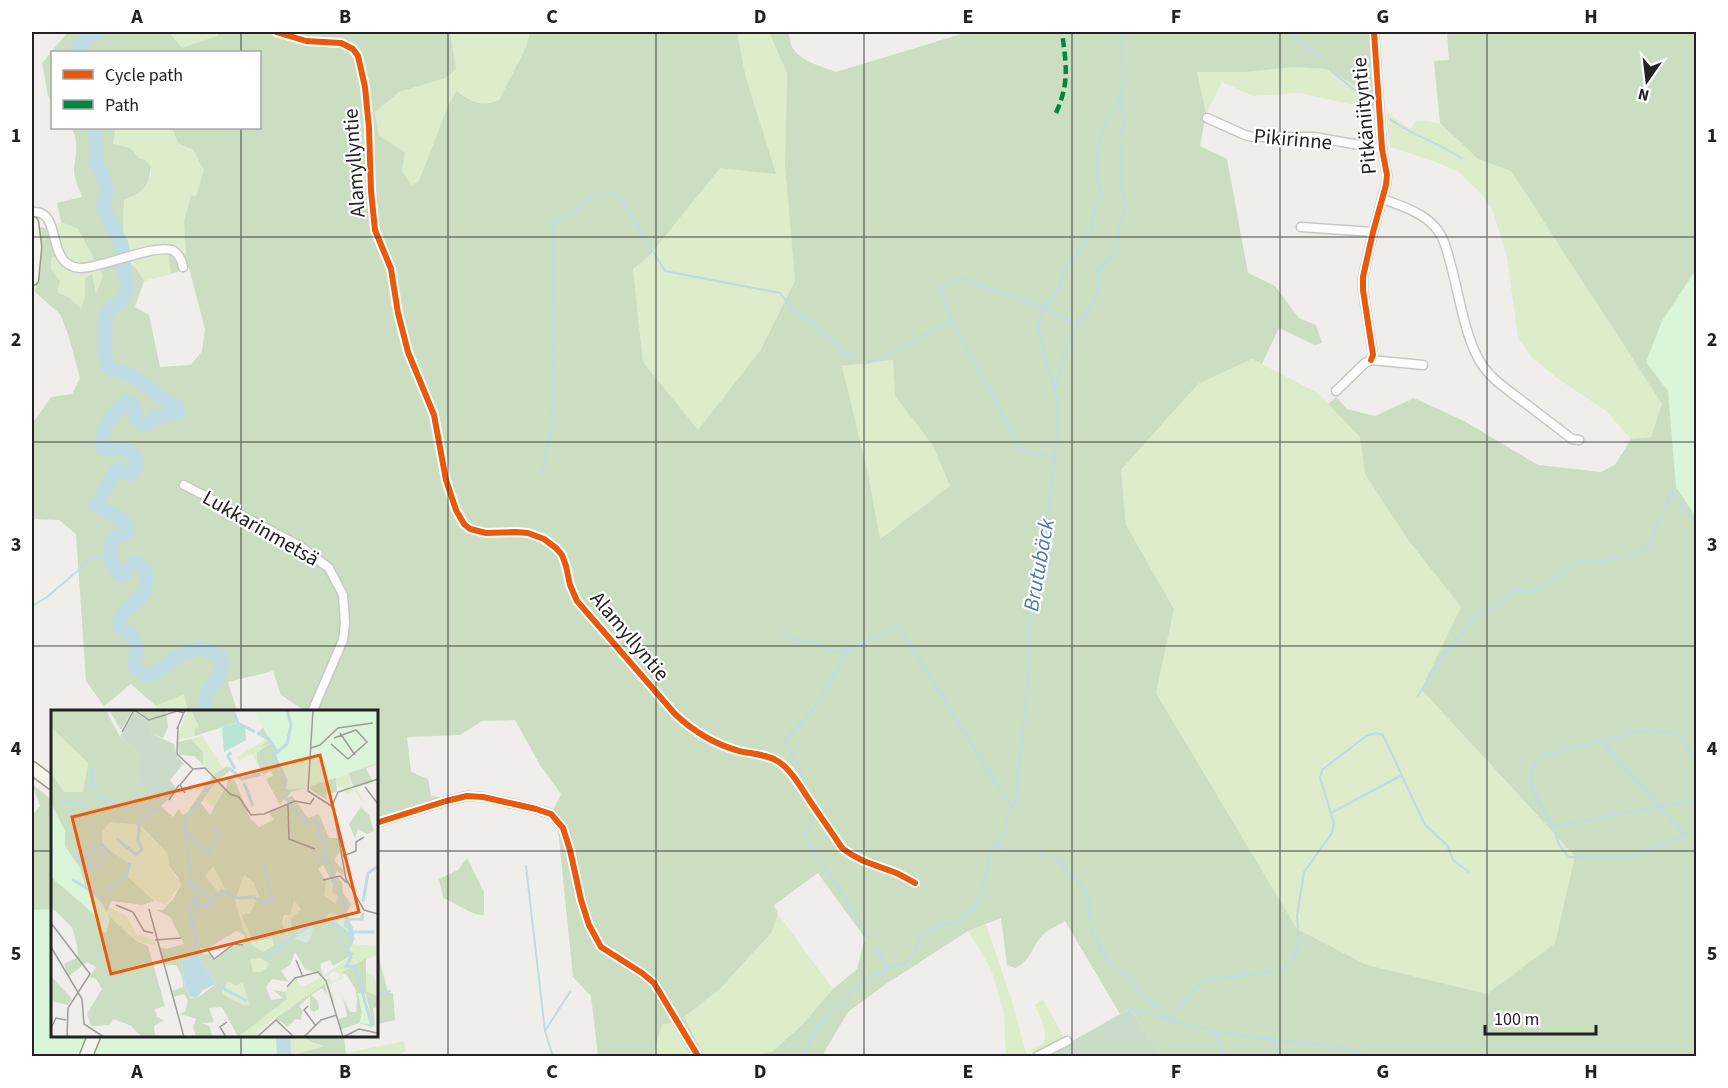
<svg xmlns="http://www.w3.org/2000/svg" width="1728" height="1088" font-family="'Source Sans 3',sans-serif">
<rect width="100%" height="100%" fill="#f0eeeb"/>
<g fill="#ddeccb">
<path d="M169,32H220L217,36L182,48Z"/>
<path d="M450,32H530L526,47L499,100C479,108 473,100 456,91L448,106L419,182L411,185L402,170L405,152L379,136L375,112L399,92L446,78L456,69Z"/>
<path d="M737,32H769L787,73L785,166L795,281L760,351L698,431L643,362L633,269L649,256L720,167L746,78Z"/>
<path d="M1294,67L1326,69L1375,97L1376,110L1300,93L1253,96L1222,82L1206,114L1196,72H1246Z"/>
<path d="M1386,111L1410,129L1417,120L1440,123L1478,159L1511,171L1662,404L1651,437L1631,439L1605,410L1557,378L1531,356L1518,338L1507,257L1492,209L1481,193L1457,171L1433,161L1390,147Z"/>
<path d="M114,128H172L178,143L193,150L204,170L196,196L191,195L184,221L186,256L168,254L171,274L144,281L135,267L130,265L123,229L124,200L151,176V167L140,159L136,154L113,144L115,133Z"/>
<path d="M61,222L78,229L103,276L95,295L92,275L85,278V297L81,310L70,298L57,292L51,270V258L57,256L45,228Z"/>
<path d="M1252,359L1318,393L1360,437L1365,474L1409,541L1461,607L1421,689L1575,856L1555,943L1487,994L1367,965L1297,929L1156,693L1174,609L1126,525L1121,470L1198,384Z"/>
<path d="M893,360L895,396L932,444L950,486L879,539L868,473L842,366Z"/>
<path d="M184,693L188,711L153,712L156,706Z"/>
<path d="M778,914L833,989L802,1025L772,1052L753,1055L751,1056H704L684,1017L720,989L744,963L772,932Z"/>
<path d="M986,924L1012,1001L1027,1056H1006L1004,1013L991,969L968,931Z"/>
<path d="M1043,1000L1065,1038L1033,1056L1031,1049C1034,1048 1038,1047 1041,1045C1052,1037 1039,1015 1035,1005Z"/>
<path d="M673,1023L691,1056H653L662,1024Z"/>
<path d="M272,1036H304L310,1043L326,1046L289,1056H277Z"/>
<path d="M404,1041L406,1051L395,1056H346V1053Z"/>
</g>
<g fill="#cbdec1" fill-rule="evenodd">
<path d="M68,32H169L182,48L217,36L220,32H450L456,69L446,78L399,92L375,112L379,136L405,152L402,170L411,185L419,181L448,106L456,91C472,101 480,108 499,100L526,47L530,32H737L746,78L776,174L720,168L649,256L633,269L643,362L698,430L760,351L795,281L785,166L787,73L769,32H788C790,37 790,45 794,50C803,62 823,67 836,72L968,32H1371L1375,97L1326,69L1294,67L1246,72H1197L1206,114L1200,146L1227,159L1248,273L1275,286L1299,318L1316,325L1322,343L1315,345L1279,328L1262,364L1252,359L1198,384L1121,470L1126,525L1174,609L1156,693L1297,929L1367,965L1487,994L1555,943L1575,856L1421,689L1461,607L1409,541L1365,474L1360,437L1328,404L1336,397L1347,409L1375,416L1414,398L1464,421L1538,465L1601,472L1615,465L1631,439L1651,437L1662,404L1511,171L1478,159L1440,123L1434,61L1449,60L1447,32H1696V1056H1160L1131,1008L1120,1014L1065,921C1059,925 1049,929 1044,934C1032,944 1031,962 1015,968L1007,965L1001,918L968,931L886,984L848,1012L822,1056H751L753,1055L772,1052L802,1025L833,989L857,969L865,938L818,873L774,905L778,914L772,932L720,989L684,1017L704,1056H691L673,1023L662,1024L653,1056H598L591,996L573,977L558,829L552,812L561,794L540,765L515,720L482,721L460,735L407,737L411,772L428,779L431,796L445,798L377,820L376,712L305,711L281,695L273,671L228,682L237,711H188L184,694L156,706L131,684L104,706L86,681L76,534L59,520L32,519V424L51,397L72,394L80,378L68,334L60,314L35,292L41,251L38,227L45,228L57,256L51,258V270L60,281L57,292L70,298L81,309L85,297V278L92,274L96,294L103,276L78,229L61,222L57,203L82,197C79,189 74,178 74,170C75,156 80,141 71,128H114L115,133L113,144L130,148L140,159L145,160L151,167C148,188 144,191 124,200L123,229L129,260L130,265L135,267L144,281L135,307L149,315L160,367L191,365L202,351L205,329L189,268L171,274L168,254L186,256L184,221L191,195L196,196L204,170L193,150L178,143L172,128H260V52H52V103L48,96L42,63ZM893,360L895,396L932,444L950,486L880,539L868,473L842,366Z"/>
<path d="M32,784L52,800V995L32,982V816L40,806Z"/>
<path d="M467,858L484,892V915C472,916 456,903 443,898L439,879L458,870Z"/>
<path d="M376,947L388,992L393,993L395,1020L377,1024Z"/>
<path d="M304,1036H344L346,1056H289L325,1046L310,1042Z"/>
</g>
<path fill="#cadbca" d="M1131,1008L1160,1056H1046Z"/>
<g fill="#daf5da">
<path d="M1693,274L1696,276V517L1676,487L1668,391L1646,362L1662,321Z"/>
<path d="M52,909V1036H284V1056H32V910Z"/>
</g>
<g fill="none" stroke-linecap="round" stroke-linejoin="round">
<g stroke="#bfdbe3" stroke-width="2">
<path d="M1288,32L1324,59"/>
<path d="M1331,71L1373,105"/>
<path d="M1120,97L1124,124L1121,134"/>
<path d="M1390,119C1412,136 1439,142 1461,158"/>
<path d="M951,320L940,288L961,278L1043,307L1077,324"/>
<path d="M864,364L882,358L951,320L1021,449L1038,454L1054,457"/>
<path d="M1055,389L1064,353L1077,324L1094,301L1098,294V270L1114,254L1117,247L1119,226L1125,206V200L1121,188V144"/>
<path d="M541,477L552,427L553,222L571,215L593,195L618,194L665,271L780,293L795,313L812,322L822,334L831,337L844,352L854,356"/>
<path d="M1664,508L1672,492L1696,524"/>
<path d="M1627,557C1653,552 1652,536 1661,516"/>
<path d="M32,606L47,597L94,557L111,559"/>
<path d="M781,634L802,641H813L837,653L850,648"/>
<path d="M1418,696L1442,656L1456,641L1478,613L1495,606L1516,591L1532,592L1546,585L1567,569L1583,560L1602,561L1622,558"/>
<path d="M1601,741L1685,835"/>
<path d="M1696,762L1678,732L1640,731L1544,755C1517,776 1539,801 1551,823C1555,830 1556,839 1560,846C1562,850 1566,854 1569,857L1632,856L1696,831"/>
<path d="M807,792L799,767L785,741L814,708L850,648L899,626L1000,790"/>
<path d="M1005,796L1012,808"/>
<path d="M1331,813L1402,775"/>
<path d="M1553,826L1696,800"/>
<path d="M805,837L815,816L813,811"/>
<path d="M808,842L818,858"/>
<path d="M997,844L1002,850H1030L1045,854"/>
<path d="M1054,857C1062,861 1063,868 1069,875C1072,878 1077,880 1080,884C1091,895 1089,906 1090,920"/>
<path d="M822,863L870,938"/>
<path d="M526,866L545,1031"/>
<path d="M1091,929L1108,962L1117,968"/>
<path d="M876,948L887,966"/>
<path d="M1280,970H1283L1299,950L1297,916L1304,872L1332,833L1334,823L1320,778L1322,770L1366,736L1376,733L1383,735L1425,825L1447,845L1453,860L1469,872"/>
<path d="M1121,971C1130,977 1133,985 1141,993C1150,1003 1162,1009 1169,1020L1214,1031L1258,1038L1344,1047L1364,1056"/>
<path d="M376,993L390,991"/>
<path d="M1151,1014L1169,1020L1203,980L1271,972"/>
<path d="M1124,1024L1131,1008L1146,1013"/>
<path d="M1214,1031L1224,1056"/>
<path d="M1273,1039L1279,1056"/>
<path d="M553,1056L545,1031L570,992"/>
<path d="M803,1056L814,1032L819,1025L837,1006L846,1000L852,991L862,985L867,977L883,972L888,967L903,964L910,958L915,950L919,937L923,932L932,931L943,923L956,924L977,905L981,894L983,881L988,868L990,852L1005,832L1007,816L1015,805L1029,669V602L1048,514L1057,434L1058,414L1055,391L1038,329L1043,307L1049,301L1058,288L1069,262L1083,246L1090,234L1095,207L1101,191C1094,176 1096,142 1104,127C1110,114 1120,102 1122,88C1124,70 1120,50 1122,32"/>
</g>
<g stroke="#bfdbe3" stroke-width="14">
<path d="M76,52L79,45L96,32"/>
<path d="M95,128L96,162L103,174L106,190L104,209L121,243L123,255"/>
<path d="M124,262C124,271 128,280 126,290C123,304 116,301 109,310C102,319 105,355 107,366C113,373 121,370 129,374C146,384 158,398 177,406L178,412L175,415L155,416L151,423L143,425L136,419C135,411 136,402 127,401C113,414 100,428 102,448C108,451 111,448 117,448C124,447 131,453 136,457C139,463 137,471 131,474L127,473L120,469L116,470L96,505L119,518L128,528L127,533L114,537C107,550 111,563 119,575H125L132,563C139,562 143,566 146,571C147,578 147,589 142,595C135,607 113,612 122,629C143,642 134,648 135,667C152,684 158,670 172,660C178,656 186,652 194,650C198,649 199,648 204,649C209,650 216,655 221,658C226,673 212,683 206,696C205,701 206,706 206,712"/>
<path d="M283,1036L284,1056"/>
</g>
<defs>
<g id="minor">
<path d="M1207,118L1245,135L1253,137H1314L1382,149"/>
<path d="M1383,199C1401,206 1422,212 1435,227C1445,238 1448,255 1452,269C1459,296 1465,334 1478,358C1487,376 1505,388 1521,400C1538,413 1555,426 1572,439L1579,440"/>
<path d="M32,212C64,209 44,266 80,268C99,269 158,242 174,251C179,255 182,261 183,267"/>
<path d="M1301,227L1373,232"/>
<path d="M1371,360L1373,355L1363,290V277L1373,232L1386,185L1387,175L1382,149L1374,32"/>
<path d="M1371,360L1423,365"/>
<path d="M1336,391L1365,363L1371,360"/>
<path d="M184,485L300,546L329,568L343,595L345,623L343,640L312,712"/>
<path d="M376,823L446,801L467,796L483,797L536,809L551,814L563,828L570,850L581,900L589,925L601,947L642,973L654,983L698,1056"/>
<path d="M1038,1056L1067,1041"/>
</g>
<g id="secondary">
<path d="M32,223L35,247L32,279"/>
<path d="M32,768L52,783"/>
<path d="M86,1056L94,1036"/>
</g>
</defs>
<use href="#minor" stroke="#c9c8c7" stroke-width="11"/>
<use href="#secondary" stroke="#999a82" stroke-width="15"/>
<use href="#minor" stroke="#fdfcfc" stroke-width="8"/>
<use href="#secondary" stroke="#f4f4ed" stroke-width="12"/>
<path stroke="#00873e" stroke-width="4.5" stroke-dasharray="9 4.5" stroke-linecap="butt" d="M1056,113C1070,82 1066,64 1062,32"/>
<defs>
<g id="cycleway">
<path d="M276,32L306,41L341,43L353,49L358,56L365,87L369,128L371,191L375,230L391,269L398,313L408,352L434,415L446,480L456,510L464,524L470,529L486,533L516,532L528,533L544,539L556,548L562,555L566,566L570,585L577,601L675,714C693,731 714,744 739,751C752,754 767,754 779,762C791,770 800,786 808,798C819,815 831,831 842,848C858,861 875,865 894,872C901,875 908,879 915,883"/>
<path d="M1371,360L1373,355L1363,290V277L1373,232L1386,185L1387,175L1382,149L1374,32"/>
<path d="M376,823L446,801L467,796L483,797L536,809L551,814L563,828L570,850L581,900L589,925L601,947L642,973L654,983L698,1056"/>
</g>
</defs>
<use href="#cycleway" stroke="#fff" stroke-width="10"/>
<use href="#cycleway" stroke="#e8590c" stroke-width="6"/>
</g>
<path fill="none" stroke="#222" stroke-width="1.5" stroke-opacity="0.55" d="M241,32V52M448,32V1056M656,32V1056M864,32V1056M1072,32V1056M1280,32V1056M1487,32V1056M241,128V712M32,237H1696M32,442H1696M32,646H1696M32,851H52M376,851H1696M241,1036V1056"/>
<g text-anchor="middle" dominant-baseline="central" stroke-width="4.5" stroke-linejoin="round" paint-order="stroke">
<g font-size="21" fill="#222" stroke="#fff">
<text transform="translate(1364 116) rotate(-95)">Pitkäniityntie</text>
<text transform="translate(1293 139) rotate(5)">Pikirinne</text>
<text transform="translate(354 163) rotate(-94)">Alamyllyntie</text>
<text transform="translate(261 528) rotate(30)">Lukkarinmetsä</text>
<text transform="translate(630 636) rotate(50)">Alamyllyntie</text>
</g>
<g font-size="22" font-style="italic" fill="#4a7aab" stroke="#fff">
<text transform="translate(1039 565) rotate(-80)">Brutubäck</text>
</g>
</g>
<g transform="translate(51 710)">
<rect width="327" height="327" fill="#f0eeeb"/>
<path d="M136,0H140L148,18L143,20L144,26L126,30ZM0,16L37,53L32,82H14L0,64ZM151,26L172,58L164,67L152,55V42L140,29ZM215,29L219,33L206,44L213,60L210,61L201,44L188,51L186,47ZM298,64L300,79H306L313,93L303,80L296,85L292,77H287L285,68ZM166,71L174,80L164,98L153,90ZM59,112L88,115L117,144L118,156L130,174L115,195L97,188L76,167L79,154L51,135V122ZM162,156L174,179L167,182L154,166ZM192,165L203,173L208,186L199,204L191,205L203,230L221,228L223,235L212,242L201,235L193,220L184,190ZM278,167L283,178L281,183L287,185L285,194L273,185L272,172ZM243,190L250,199L241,207L237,229L231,214ZM58,197L75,206L86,225L103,230L105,236L85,231L55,203ZM280,201L295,209L298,223L274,208ZM327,232V245L308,252L290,263L292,267L278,275L284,290L281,292L275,270L279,267L280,273L281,269L282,272L291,266L282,261L275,268L272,266L303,244L298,240L300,234L325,236ZM210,248L220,254L211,262H201L199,249ZM315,262L323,266L327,286L315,281ZM270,267L275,273L277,289L274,275L222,308L203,327H186L236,289L234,282L245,268L249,276H254ZM176,270L192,273L198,294L194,296L171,284Z" fill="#ddeccb"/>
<path d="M0,0H55L69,27L89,43L92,80L122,107L128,99L131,105L136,103L161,66L176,56L180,60L167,70L175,79L177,69L184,71L199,108L208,117L223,110L218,103L237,94L235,89L241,86L257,108L268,104L278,128H287L289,141L283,150L293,161L292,166L286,161L284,166L291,172L292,183L300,194L295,204L302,218V233L298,240L303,244L282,256L279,250L269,254L272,266L254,259L244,242L239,255L230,261L238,272L221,269L215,277L220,290L232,288L222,280L234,282L236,289L187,327L171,297L158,298L163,312L151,313L158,316L162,327H145L142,317L145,309L129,304L134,301L137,291L133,284L123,287L121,281L132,277L131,266L125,255H113L107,237L115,239L133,234L119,207L106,200H112L122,189L130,175L127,167L118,156L117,144L89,115L59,112L51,122V135L79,154L77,167L103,191L91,195L61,191L55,203L85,231L97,236L114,296L104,299L106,307L113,310L103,316L104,327H91L79,315L62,309L58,315L40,316L36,304L51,279L45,269L38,267L45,257L36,252L17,267L13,254L27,247L26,235L21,217L0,197V64L14,82H32L37,53L0,17ZM165,72L173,80L159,105L150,93ZM272,155L282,173L281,183L287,185L285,194L273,185L275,171L267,159ZM162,156L174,179L167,182L154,166ZM193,165L203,173L208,186L199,203L190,205L202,230L207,234L206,231L221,228L223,235L212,242L201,235L193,220L184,190ZM243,190L250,199L240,208V219H235L238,229L231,214L233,205H239ZM280,202L294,209L298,222L274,208ZM185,221L194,225L192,234L180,236L162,249L157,243L152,245L149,238L156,239ZM145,243L165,274L146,288H140L134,278L131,251ZM210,248L219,254L211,262H202L199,249ZM176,271L184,275L192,273L198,294L194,296L171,284ZM58,0H82L70,20ZM85,0H115L117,17L112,28L101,24L98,11ZM140,0H183L187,12L144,26L143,19L148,17ZM211,0H261L255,78L239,82L229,95L215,69L222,66L220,61L212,65L206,49V43L219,33L209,37L217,31L206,23L213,17L206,7ZM140,29L152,42V55L143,46L128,45L127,32ZM327,49V54L315,58L322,72L303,78L297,62ZM259,62L285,68L286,82L275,84L276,90L259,79ZM310,97L318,105L323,121L316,124L307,119L304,128L298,114ZM315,248V281L327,286V297L322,298L324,314L321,317L308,313L288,320V309L296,306L292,288L299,302H305L306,290L305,280L295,264L290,263ZM0,266L21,289L17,295L0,291ZM274,274L275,284L271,278L260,285L267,291L268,299L263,302L259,299V286L248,296L252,301L250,310L244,309L237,317L224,308Z" fill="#cbdec1" fill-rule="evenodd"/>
<path d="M255,213L262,216L260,228L255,233L242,228Z" fill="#d9e6de"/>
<path d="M82,1L98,11L101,24L123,34L126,47L133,53L119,70L125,78L121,86L109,97L92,80L88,67L89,43L69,27Z" fill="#cadbca"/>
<path d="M202,0H327V53L255,78L233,80L235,69L227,59L225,41ZM0,93L14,121V136L29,158L35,179L50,192L59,209L55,223L49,221L45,206L0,167ZM307,283L315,284L322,315L308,313L311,303Z" fill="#daf5da"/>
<path d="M186,13L194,17L195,30L173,42L171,17Z" fill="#b7e6d2"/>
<path d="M145,243L165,274L152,280L146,288L140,287L134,278L131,251Z" fill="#bfdbe3"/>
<path fill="none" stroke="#bfdbe3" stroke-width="3" d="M182,0L187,13L204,22M236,0L240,15L236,34L223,45L235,70L233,79L238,82L234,88L240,93M206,23L218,29L226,42M180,42L177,46L184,59M178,58L191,69L210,64M211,63L228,55M193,73L202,96M40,79L41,58M45,85L73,98M11,92L35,93M240,94L248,106H253V115L263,110L269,116L267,125H272L271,131L276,133L272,141L278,145L268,149L280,153L281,169M74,99L104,97L112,102M91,108L106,97M136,124L157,144L169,123L164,117M66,129L85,145L91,139L87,130L89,108M31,150L54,140M25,151L31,146L43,137L52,135L60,145L41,157L27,149M21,169L51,188M281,170L289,183V193L295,191L291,206H296L294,216L300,218L302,229L295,239L300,247L295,256L304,257L321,316M141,174H145L160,190L171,180M55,180L74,167L79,153M173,181L186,188L203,187L216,195L221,190L213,153M312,192L317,163L327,156M143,194L160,196L161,191M295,209H311L312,203M142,221L139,206L143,185M299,222H323M145,243L143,207L147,192L141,177L134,118L136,106L164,70M213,248L268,209L281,211L301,227M164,274L196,291"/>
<path fill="none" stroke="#9e9c9b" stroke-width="1.5" d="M262,0L257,81L282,97L295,169L313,200L327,204M127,17L126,44L142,59M126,19L134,0M71,22L83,0L98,10L126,1L133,3M289,23L304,45M280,34L297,49L316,32L305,20L283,28M260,38L269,35L287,18L322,13M142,59L154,58L179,84L188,87L200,105L213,104L244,91L259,94L263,88M314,77L327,94M134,83L129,75L142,59M118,90L128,75M237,95L238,129L264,139M281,96L287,82L327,69M292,146L305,141V132L313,127M272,170L289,166L296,173M65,195L82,202L93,221L102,223M98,199L133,327M0,213L39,264L17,298L16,327M104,230L130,228M0,237L31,289L33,314L53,327M156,239L163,249L183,234L192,235M245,250L252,267M236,277L244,268L267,262L275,271L292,327M257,296L253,300L265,316M0,318L5,308L15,310M175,327L169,317L176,312M206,327L225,310L243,327M253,327L270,310L286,305M292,327L308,319L326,323"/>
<path fill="#e8590c" fill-opacity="0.15" stroke="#e8590c" stroke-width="3" d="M269,45L308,202L60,264L21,107Z"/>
<rect width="327" height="327" fill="none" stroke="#222" stroke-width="3"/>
</g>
<rect width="1728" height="1088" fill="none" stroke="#ffffff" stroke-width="66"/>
<rect x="51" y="51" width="210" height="78" fill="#ffffff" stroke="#a7a7a7" stroke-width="1.5"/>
<rect x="63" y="70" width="30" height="9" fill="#e8590c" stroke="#a7a7a7" stroke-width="1.5"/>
<text x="105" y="81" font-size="18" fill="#222222">Cycle path</text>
<rect x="63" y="100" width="30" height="9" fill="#00873e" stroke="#a7a7a7" stroke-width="1.5"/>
<text x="105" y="111" font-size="18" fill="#222222">Path</text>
<g transform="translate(1647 81) rotate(194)" stroke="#ffffff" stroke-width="4.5" paint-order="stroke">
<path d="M0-4.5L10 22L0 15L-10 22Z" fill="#222222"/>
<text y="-9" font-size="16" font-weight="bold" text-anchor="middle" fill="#222222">N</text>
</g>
<path d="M1485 1025v9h111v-9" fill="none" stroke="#222222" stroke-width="3"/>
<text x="1494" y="1025" font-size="18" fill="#222222" stroke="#ffffff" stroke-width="4.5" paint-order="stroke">100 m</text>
<rect x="33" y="33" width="1662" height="1022" fill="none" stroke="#222" stroke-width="2"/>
<g font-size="20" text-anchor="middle" font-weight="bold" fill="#222">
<text x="137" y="23">A</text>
<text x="345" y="23">B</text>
<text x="552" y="23">C</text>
<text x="760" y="23">D</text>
<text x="968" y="23">E</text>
<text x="1176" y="23">F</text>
<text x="1383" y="23">G</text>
<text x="1591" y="23">H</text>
<text x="16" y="142">1</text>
<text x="1712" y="142">1</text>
<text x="16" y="346">2</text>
<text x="1712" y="346">2</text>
<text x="16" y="551">3</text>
<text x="1712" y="551">3</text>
<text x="16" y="755">4</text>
<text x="1712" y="755">4</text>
<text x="16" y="960">5</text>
<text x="1712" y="960">5</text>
<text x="137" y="1078">A</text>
<text x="345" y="1078">B</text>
<text x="552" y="1078">C</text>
<text x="760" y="1078">D</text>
<text x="968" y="1078">E</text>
<text x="1176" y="1078">F</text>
<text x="1383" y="1078">G</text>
<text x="1591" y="1078">H</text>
</g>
</svg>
